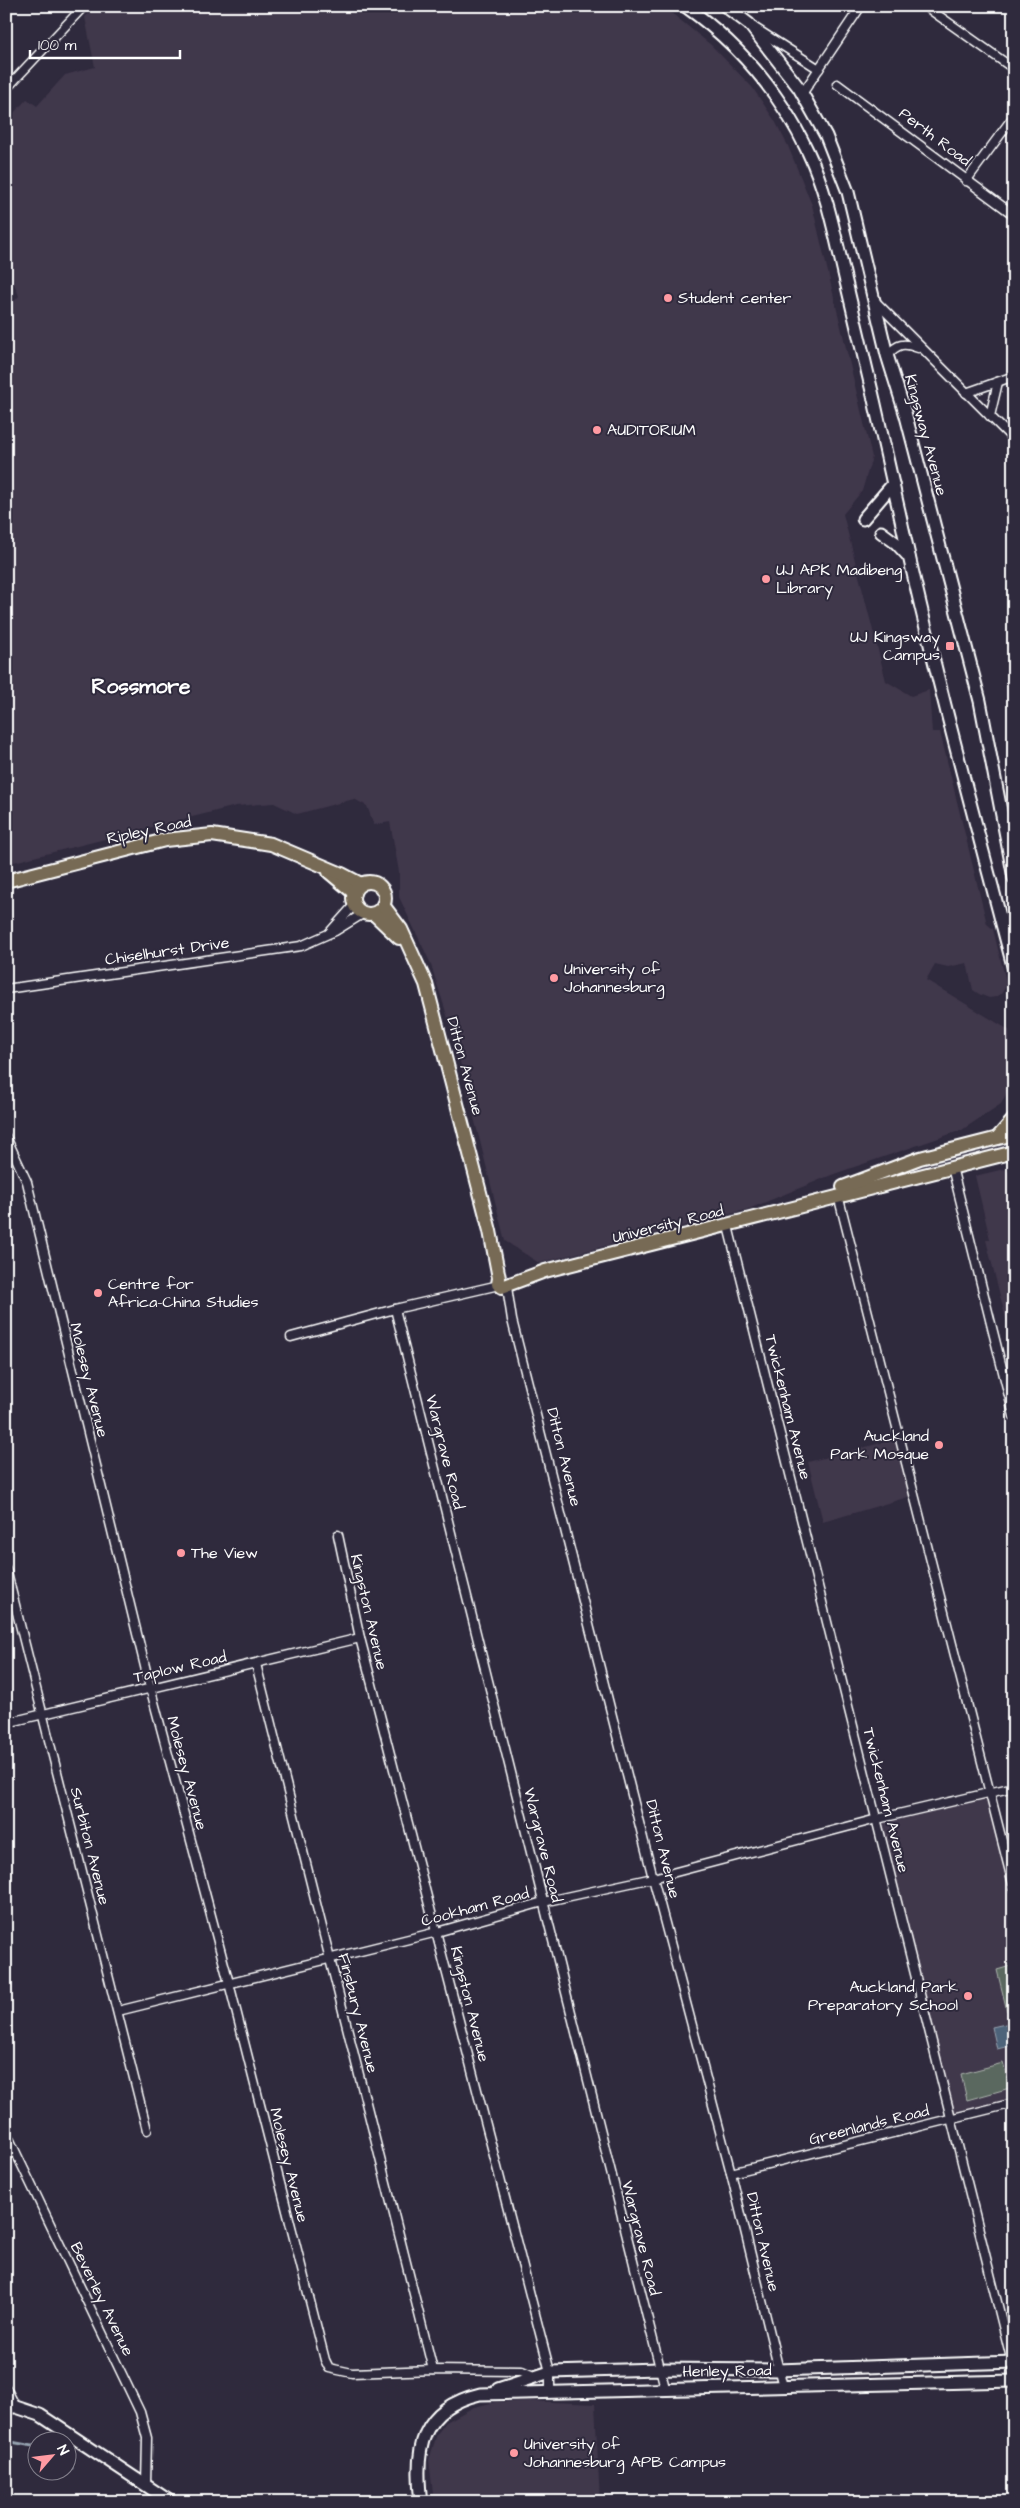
<svg xmlns="http://www.w3.org/2000/svg" width="1020" height="2508" font-family="'Architects Daughter',sans-serif">
<rect width="100%" height="100%" fill="#2f2a3d"/>
<filter id="ink" filterUnits="userSpaceOnUse"><feTurbulence type="fractalNoise" baseFrequency=".02" numOctaves="2"/><feDisplacementMap in="SourceGraphic" scale="10" xChannelSelector="R" yChannelSelector="G"/><feConvolveMatrix kernelMatrix="1 2 1 2 8 2 1 2 1" color-interpolation-filters="sRGB"/></filter>
<g filter="url(#ink)">
<g fill="#40374b">
<path d="M96,6H663L711,45L752,87L775,121L788,146L812,205L872,457L862,491L843,514L886,681L911,696L929,690L932,732H940L987,924L993,929L1007,985L1001,994L996,997L989,998L979,994L973,990L967,963L948,967L935,964L926,980L1014,1033V1079L1001,1104L962,1130L834,1174L746,1210L539,1263L505,1241L453,1034L430,962L399,897V872L390,822L374,825L367,806L354,799L297,814L274,803L236,806L6,864V310L19,296L6,263V121L27,99L37,106L65,75L95,67L85,17Z"/>
<path d="M1004,1169L1014,1175V1351L986,1240L990,1239L975,1176Z"/>
<path d="M900,1438L915,1495L823,1522L808,1462Z"/>
<path d="M990,1793L1014,1888V2103L952,2118L877,1819Z"/>
<path d="M530,2401L595,2404L600,2502H434L429,2460L437,2434L446,2422L474,2407L496,2402Z"/>
</g>
<g fill="#5a685e" stroke="#acb4ae">
<path d="M1014,1965V2009L1007,2011L997,1970Z"/>
<path d="M1003,2063L1010,2088L967,2100L961,2074Z"/>
</g>
<path fill="#4e647a" stroke="#95a2af" d="M1014,2022V2045L997,2049L992,2027Z"/>
<g fill="none" stroke-linecap="round" stroke-linejoin="round">
<g stroke="#95a2af" stroke-width="3">
<path d="M6,2441L38,2447"/>
<path d="M68,2465L72,2468"/>
</g>
<defs>
<g id="street">
<path d="M925,6L1014,69"/>
<path d="M755,28L819,69"/>
<path d="M837,84L1014,215"/>
<path d="M6,89L84,6"/>
<path d="M802,94L861,6"/>
<path d="M966,181L1014,116"/>
<path d="M875,301L1014,440"/>
<path d="M887,355C898,344 903,342 918,348"/>
<path d="M966,393L1014,376"/>
<path d="M990,416L998,382"/>
<path d="M330,932L355,904"/>
<path d="M6,989L301,946L335,931L364,913"/>
<path d="M6,1137L27,1182L150,1687L229,1983L325,2360L329,2368L352,2373L433,2370L522,2371L536,2377"/>
<path d="M952,1167L1014,1416"/>
<path d="M838,1195L1014,1888"/>
<path d="M728,1226L1012,2362L1014,2383"/>
<path d="M507,1287L512,1320L653,1878L731,2173L783,2387"/>
<path d="M395,1309L665,2388"/>
<path d="M291,1337L395,1309L499,1285"/>
<path d="M338,1535L360,1638L550,2372V2391"/>
<path d="M6,1569L147,2130"/>
<path d="M256,1664L433,2370"/>
<path d="M6,1723L360,1638"/>
<path d="M118,2011L437,1932L543,1902L653,1878L877,1819L1014,1787"/>
<path d="M6,2132L140,2412L147,2438L146,2485"/>
<path d="M731,2173L1014,2103"/>
<path d="M6,2388L16,2407"/>
</g>
<g id="secondary">
<path d="M685,6C739,44 780,93 808,152C828,194 836,241 847,286C866,364 884,442 901,520C934,671 975,820 1014,970"/>
<path d="M725,6L749,24L799,88L826,136L848,192L887,355L906,416L980,701L1014,878"/>
<path d="M863,519L893,484"/>
<path d="M881,532L896,543L909,557"/>
<path d="M498,2389L550,2372L659,2369L777,2370L1014,2362"/>
<path d="M6,2407H16L40,2415L171,2502"/>
<path d="M421,2502C414,2448 421,2408 480,2394L1014,2381"/>
</g>
<g id="primary">
<path d="M329,872L354,893"/>
<path d="M6,881L165,840L212,835L271,844L342,874L361,884"/>
<circle cx="369" cy="898" r="16"/>
<path d="M383,905L401,929L426,984L490,1231L499,1278L498,1284L502,1287L545,1271L1014,1152"/>
<path d="M374,914L399,938"/>
<path d="M997,1138L1014,1119"/>
<path d="M843,1187L920,1158L1014,1134"/>
</g>
</defs>
<use href="#street" stroke="#fff" stroke-width="11"/>
<use href="#secondary" stroke="#fff" stroke-width="15"/>
<use href="#primary" stroke="#fff" stroke-width="16"/>
<use href="#street" stroke="#2f2a3d" stroke-width="8"/>
<use href="#secondary" stroke="#2f2a3d" stroke-width="11"/>
<use href="#primary" stroke="#776a54" stroke-width="12"/>
</g>
</g>
<g fill="#ff9aa2" stroke="#2f2a3d" stroke-width="2">
<circle cx="668" cy="298" r="5"/>
<circle cx="597" cy="430" r="5"/>
<circle cx="766" cy="579" r="5"/>
<rect x="945" y="641" width="10" height="10" rx="2.5"/>
<circle cx="554" cy="978" r="5"/>
<circle cx="98" cy="1293" r="5"/>
<circle cx="939" cy="1445" r="5"/>
<circle cx="181" cy="1553" r="5"/>
<circle cx="968" cy="1996" r="5"/>
<circle cx="514" cy="2453" r="5"/>
</g>
<g text-anchor="middle" dominant-baseline="central" stroke-width="4" stroke-linejoin="round" paint-order="stroke">
<g font-size="16" fill="#fff" stroke="#2f2a3d">
<text transform="translate(935 137) rotate(37)">Perth Road</text>
<text transform="translate(926 435) rotate(75)">Kingsway Avenue</text>
<text transform="translate(149 830) rotate(-12)">Ripley Road</text>
<text transform="translate(167 951) rotate(-8)">Chiselhurst Drive</text>
<text transform="translate(465 1066) rotate(75)">Ditton Avenue</text>
<text transform="translate(668 1224) rotate(-14)">University Road</text>
<text transform="translate(89 1380) rotate(76)">Molesey Avenue</text>
<text transform="translate(788 1407) rotate(76)">Twickenham Avenue</text>
<text transform="translate(445 1452) rotate(76)">Wargrave Road</text>
<text transform="translate(564 1457) rotate(76)">Ditton Avenue</text>
<text transform="translate(369 1612) rotate(77)">Kingston Avenue</text>
<text transform="translate(180 1667) rotate(-13)">Taplow Road</text>
<text transform="translate(187 1773) rotate(75)">Molesey Avenue</text>
<text transform="translate(886 1800) rotate(76)">Twickenham Avenue</text>
<text transform="translate(543 1845) rotate(76)">Wargrave Road</text>
<text transform="translate(90 1846) rotate(76)">Surbiton Avenue</text>
<text transform="translate(663 1849) rotate(76)">Ditton Avenue</text>
<text transform="translate(475 1907) rotate(-15)">Cookham Road</text>
<text transform="translate(470 2004) rotate(76)">Kingston Avenue</text>
<text transform="translate(358 2013) rotate(76)">Finsbury Avenue</text>
<text transform="translate(869 2125) rotate(-14)">Greenlands Road</text>
<text transform="translate(289 2165) rotate(76)">Molesey Avenue</text>
<text transform="translate(641 2238) rotate(76)">Wargrave Road</text>
<text transform="translate(763 2242) rotate(77)">Ditton Avenue</text>
<text transform="translate(102 2299) rotate(64)">Beverley Avenue</text>
<text transform="translate(727 2371) rotate(-1)">Henley Road</text>
</g>
<g font-size="16" fill="#fff" stroke="#2f2a3d" text-anchor="start">
<text x="678" y="298">Student center</text>
<text x="607" y="430">AUDITORIUM</text>
<text x="776" y="570">UJ APK Madibeng<tspan x="776" dy="18">Library</tspan></text>
<text x="940" y="637" text-anchor="end">UJ Kingsway<tspan x="940" dy="18">Campus</tspan></text>
<text x="564" y="969">University of<tspan x="564" dy="18">Johannesburg</tspan></text>
<text x="108" y="1284">Centre for<tspan x="108" dy="18">Africa-China Studies</tspan></text>
<text x="929" y="1436" text-anchor="end">Auckland<tspan x="929" dy="18">Park Mosque</tspan></text>
<text x="191" y="1553">The View</text>
<text x="958" y="1987" text-anchor="end">Auckland Park<tspan x="958" dy="18">Preparatory School</tspan></text>
<text x="524" y="2444">University of<tspan x="524" dy="18">Johannesburg APB Campus</tspan></text>
</g>
<g font-size="21" font-weight="bold" fill="#fff" stroke="#2f2a3d">
<text x="141" y="686">Rossmore</text>
</g>
</g>
<rect width="1020" height="2508" fill="none" stroke="#2f2a3d" stroke-width="25"/>
<rect x="12" y="12" width="995" height="2483" fill="none" stroke="#fff" stroke-width="2" filter="url(#ink)"/>
<g transform="translate(52 2456) rotate(62)"><circle r="24" fill="#2f2a3d" stroke="#827f8b"/>
<path d="M0-4L9 19L0 12L-9 19Z" fill="#ff9aa2"/>
<text y="-8" font-size="14" font-weight="bold" text-anchor="middle" fill="#ffffff">N</text>
</g>
<path d="M30 50v8h150v-8" fill="none" stroke="#ffffff" stroke-width="2.5"/>
<text x="38" y="50" font-size="15" fill="#ffffff" stroke="#2f2a3d" stroke-width="4" paint-order="stroke">100 m</text>
</svg>
